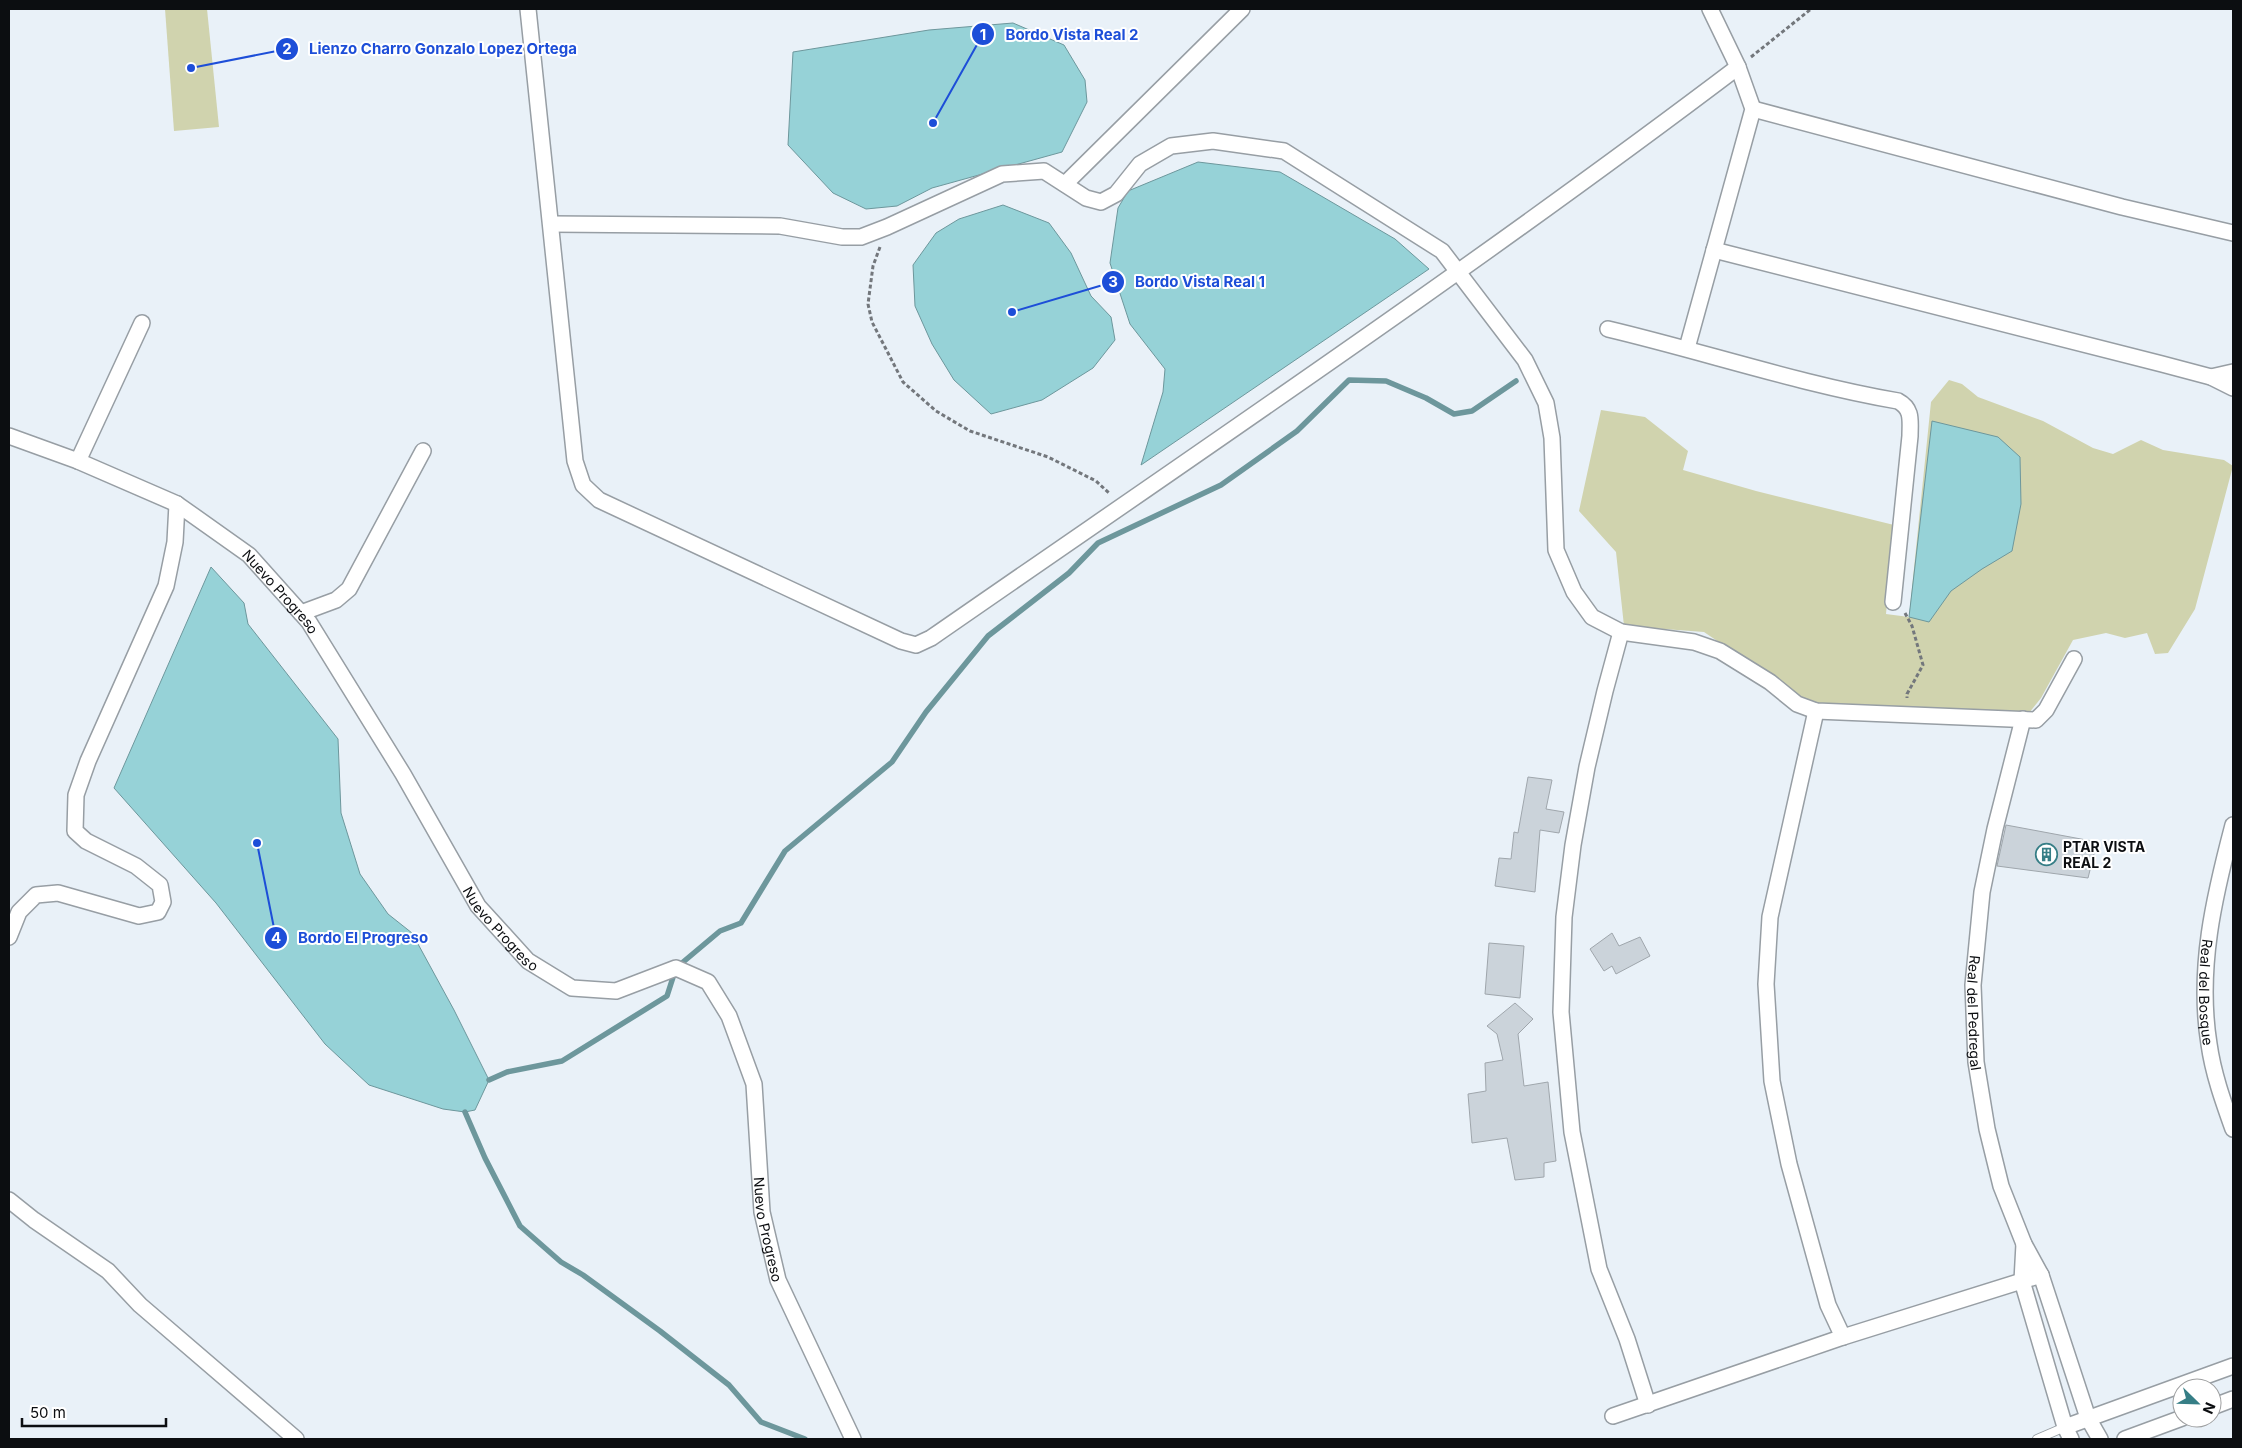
<svg xmlns="http://www.w3.org/2000/svg" width="2242" height="1448" font-family="Inter,sans-serif">
<rect width="100%" height="100%" fill="#e9f1f8"/>
<g fill="#d0d3ae">
<path d="M165,9H207L219,127L174,131Z"/>
<path d="M1949,380L1962,384L1978,397L2043,421L2093,448L2113,454L2141,440L2163,450L2224,460L2233,466L2195,609L2168,653L2155,654L2147,633L2125,638L2106,633L2073,640L2041,698L2029,713L1818,717L1766,674L1704,632L1624,626L1616,552L1579,511L1601,410L1645,417L1688,451L1683,470L1756,491L1894,525L1886,614L1909,617L1931,402Z"/>
</g>
<g fill="#96d2d7" stroke="#6d979c">
<path d="M1013,23L1064,45L1085,80L1087,102L1062,152L932,188L897,206L866,209L833,193L788,145L793,52L929,30Z"/>
<path d="M1198,162L1280,172L1395,239L1429,269L1141,465L1163,392L1165,369L1130,324L1110,263L1118,208L1128,191Z"/>
<path d="M1003,205L1049,223L1071,253L1091,296L1111,317L1115,340L1093,368L1042,400L991,414L954,380L932,344L915,306L913,265L936,233L959,219Z"/>
<path d="M1932,421L1998,437L2020,457L2021,504L2012,551L1982,569L1951,591L1929,622L1909,617Z"/>
<path d="M211,567L244,603L248,624L338,739L341,813L360,874L388,914L412,933L454,1010L489,1080L475,1110L465,1112L443,1109L369,1085L325,1044L216,903L114,788Z"/>
</g>
<g fill="none" stroke-linecap="round" stroke-linejoin="round">
<g stroke="#6d979c" stroke-width="5.5">
<path d="M489,1080L507,1072L562,1061L667,996L676,968L720,931L741,923L785,851L892,762L926,712L988,636L1069,573L1098,543L1221,485L1297,431L1349,380L1386,381L1426,398L1454,414L1472,411L1516,381"/>
<path d="M465,1112L485,1158L520,1226L561,1262L583,1275L660,1331L729,1385L761,1422L805,1439"/>
</g>
</g>
<g fill="#cbd3da" stroke="#9fa6ac">
<path d="M1528,777L1552,780L1546,809L1564,812L1559,833L1540,830L1535,892L1495,886L1499,858L1511,859L1514,832L1518,833Z"/>
<path d="M2006,825L2097,842L2088,878L1997,866Z"/>
<path d="M1612,933L1619,946L1640,937L1650,956L1616,974L1612,966L1604,971L1590,949Z"/>
<path d="M1489,943L1524,946L1520,998L1485,994Z"/>
<path d="M1515,1003L1533,1019L1518,1034L1524,1086L1548,1082L1556,1161L1544,1163V1177L1515,1180L1507,1138L1472,1143L1468,1094L1486,1091L1485,1063L1503,1060L1497,1034L1487,1026Z"/>
</g>
<g fill="none" stroke-linecap="round" stroke-linejoin="round">
<defs>
<path id="lane" d="M2037,1439L2065,1427"/>
<g id="street">
<path d="M528,9L575,461L583,485L599,500L901,641L916,645L931,638C1202,450 1475,266 1738,67"/>
<path d="M1753,109L2122,207L2233,233"/>
<path d="M1065,184L1242,9"/>
<path d="M551,224L780,226L842,237H861L887,227L1002,174L1044,171L1086,198L1101,202L1116,194L1140,164L1171,146L1213,141L1284,151L1442,251L1525,360L1546,403L1552,438L1556,550L1574,592L1592,617L1621,632L1694,642L1720,651L1770,682L1797,704L1816,711L2036,720L2046,710L2074,659"/>
<path d="M1714,250L2162,364L2211,377L2233,388"/>
<path d="M1608,329C1705,352 1800,384 1898,401C1913,409 1910,421 1910,436L1893,602"/>
<path d="M1687,348L1753,109L1738,67L1710,9"/>
<path d="M2211,377L2233,372"/>
<path id="s1" d="M9,436L78,461L177,504L249,555L309,622L403,774L478,906L528,961L572,988L616,991L676,968L708,982L729,1016L754,1084L762,1212L778,1280L853,1439"/>
<path d="M78,461L142,323"/>
<path d="M301,613L336,600L349,589L423,451"/>
<path d="M1621,632L1605,691L1587,767L1573,845L1564,917L1561,1012L1572,1132L1599,1269L1627,1339L1648,1405"/>
<path d="M1816,711L1770,917L1766,984L1772,1081L1789,1164L1828,1305L1843,1337"/>
<path id="s2" d="M2023,719L1995,829L1982,892L1973,985L1976,1062L1987,1129L2001,1186L2024,1244L2041,1275L2088,1418L2100,1439"/>
<path id="s3" d="M2233,825C2214,897 2197,969 2209,1044C2213,1073 2223,1101 2233,1129"/>
<path d="M9,937L19,912L36,895L58,893L139,916L158,912L163,902L160,885L136,866L86,841L75,831L76,795L88,761L166,586L175,542L177,504"/>
<path d="M9,1200L34,1220L108,1271L140,1305L296,1439"/>
<path d="M2024,1244L2022,1281L2065,1427L2071,1439"/>
<path d="M2212,1407L2233,1399"/>
<path d="M1613,1416L1843,1337L2041,1275"/>
<path d="M2065,1427L2233,1366"/>
<path d="M2125,1439L2182,1418"/>
</g>
</defs>
<use href="#lane" stroke="#979ea4" stroke-width="10"/>
<use href="#street" stroke="#979ea4" stroke-width="18"/>
<g stroke="#73777c" stroke-width="3" stroke-dasharray="4 2.5" stroke-linecap="butt">
<path d="M1751,57L1811,9"/>
<path d="M880,247L873,266L868,304L872,322L903,382L936,411L970,431L1048,457L1096,481L1110,494"/>
<path d="M1905,613L1912,626L1923,665L1907,694V698"/>
</g>
<use href="#lane" stroke="#fff" stroke-width="8"/>
<use href="#street" stroke="#fff" stroke-width="15"/>
</g>
<defs>
<symbol id="building-ring" viewBox="-11 -11 22 22"><circle r="9.5" fill="#fff" stroke="#367e86" stroke-width="1.5"/><path d="M-4-6H4V6H1V3H-1V6H-4ZM-2.5-4.3h1.7v1.8h-1.7ZM.8-4.3h1.7v1.8H.8ZM-2.5-1h1.7V.8h-1.7ZM.8-1h1.7V.8H.8Z" fill="#367e86"/></symbol>
</defs>
<g fill-rule="evenodd">
<use href="#building-ring" x="2034" y="842" width="25" height="25"/>
</g>
<g text-anchor="middle" dominant-baseline="central" stroke-width="4" stroke-linejoin="round" paint-order="stroke">
<g font-size="14" fill="#0c0e11" stroke="#fff">
<text stroke="none"><textPath href="#s1" startOffset="318">Nuevo Progreso</textPath></text>
<text stroke="none"><textPath href="#s1" startOffset="722">Nuevo Progreso</textPath></text>
<text stroke="none"><textPath href="#s3" startOffset="170">Real del Bosque</textPath></text>
<text stroke="none"><textPath href="#s2" startOffset="299">Real del Pedregal</textPath></text>
<text stroke="none"><textPath href="#s1" startOffset="1218">Nuevo Progreso</textPath></text>
</g>
<g font-size="14" font-weight="bold" fill="#0c0e11" stroke="#fff" text-anchor="start">
<text x="2063" y="846">PTAR VISTA<tspan x="2063" dy="16">REAL 2</tspan></text>
</g>
</g>
<path fill="none" stroke="#1d4ed8" stroke-width="2" d="M933 123L983 34M191 68L287 49M1012 312L1113 282M257 843L276 938"/>
<g fill="#1d4ed8" stroke="#fff" stroke-width="2">
<circle cx="933" cy="123" r="5"/>
<circle cx="191" cy="68" r="5"/>
<circle cx="1012" cy="312" r="5"/>
<circle cx="257" cy="843" r="5"/>
<circle cx="983" cy="34" r="12"/>
<circle cx="287" cy="49" r="12"/>
<circle cx="1113" cy="282" r="12"/>
<circle cx="276" cy="938" r="12"/>
</g>
<g font-size="15" text-anchor="middle" font-weight="bold" fill="#fff">
<text x="983" y="40">1</text>
<text x="287" y="54">2</text>
<text x="1113" y="287">3</text>
<text x="276" y="943">4</text>
</g>
<g font-size="15" text-anchor="middle" font-weight="bold" fill="#1d4ed8" stroke="#fff" stroke-width="4" stroke-linejoin="round" paint-order="stroke">
<text x="1072" y="40">Bordo Vista Real 2</text>
<text x="443" y="54">Lienzo Charro Gonzalo Lopez Ortega</text>
<text x="1200" y="287">Bordo Vista Real 1</text>
<text x="363" y="943">Bordo El Progreso</text>
</g>
<rect width="2242" height="1448" fill="none" stroke="#0c0e11" stroke-width="20"/>
<g transform="translate(2197 1403) rotate(113)"><circle r="24" fill="#ffffff" stroke="#9e9fa0"/>
<path d="M0-4L9 19L0 12L-9 19Z" fill="#367e86"/>
<text y="-8" font-size="14" font-weight="bold" text-anchor="middle" fill="#0c0e11">N</text>
</g>
<path d="M22 1418v8h144v-8" fill="none" stroke="#0c0e11" stroke-width="2.5"/>
<text x="30" y="1418" font-size="15" fill="#0c0e11" stroke="#ffffff" stroke-width="4" paint-order="stroke">50 m</text>
</svg>
